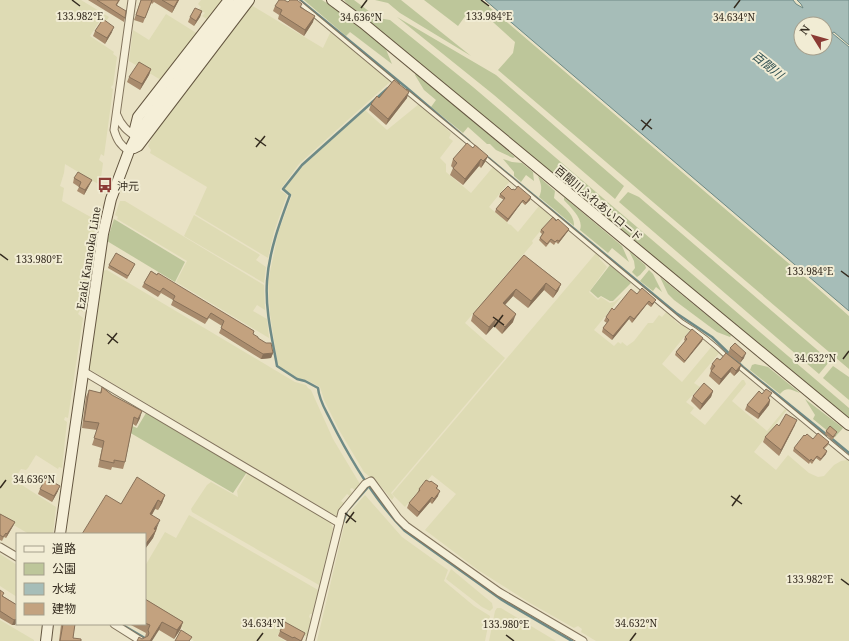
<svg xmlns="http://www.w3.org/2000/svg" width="849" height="641" font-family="'Noto Serif','Noto Sans JP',serif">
<rect width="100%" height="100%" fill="#e9e2c5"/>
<g fill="#dedbb4">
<path d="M0,0H81L109,17L106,21L101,19L90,36L114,52L113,54L117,57L113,86L112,85L111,88L113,89L104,156L101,154L99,160L103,163L100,185L65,164L64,173L60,186L64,188L62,201L96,220L83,312L80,310L78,314L83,318L68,418L65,417L64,420L67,422L62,468L59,467L58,469L36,455L28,468L26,470L21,469L14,480L56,507L53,534H29L0,517Z"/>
<path d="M201,0H223L208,20L202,16L205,13L199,9L201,7L198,4Z"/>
<path d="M251,5L323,48L331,31L387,78L390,82L299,164L280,190L287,195L274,232L268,258L195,214L207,187L150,153L151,150L148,146L155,131Z"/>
<path d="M166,14L198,34L161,80L129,61L133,30L149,40Z"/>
<path d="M419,104L451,133L449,138L453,141L440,158L446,164V172L471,193L493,167L510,181L489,207L507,222L508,224L511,225L518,232L539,206L552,217L532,241L533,243L465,323L505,358L391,493L394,497L392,500L375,479L371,478L364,472L339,430L324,400L320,387L306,380L297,378L278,366L270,314L268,282L278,233L292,195L284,189L303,166L365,110L387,130Z"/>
<path d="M120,201H125L264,285L265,310L257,305L253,311L267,319L269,338L176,282L187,261L117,219L118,217L115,215Z"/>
<path d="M194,215L260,255L256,260L266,267L264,283L184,236Z"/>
<path d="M596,253L600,256L599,258L607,267L589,292L598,300L601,297L610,303L614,302L622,296L594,330L614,346L618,342L621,344L622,342L627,346L634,341L648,323H653L659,315L662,317L667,311L675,318L674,320L680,325H683L690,330L662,364L682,382L713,345L720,352L694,383L700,387L686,402L694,408L690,413L705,425L742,380H744L746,384L732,401L767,431L785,409L787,410L754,452L776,470L788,455L809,473L818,477L824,476L834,465L841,461L847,460L849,461V641H596L581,632L582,629L578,626L574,628L530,603L478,570L425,530L456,494L432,475L405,507L392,494Z"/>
<path d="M107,270L295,382L306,385L308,388L311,390L333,439L360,484L355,490L352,488L350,489L352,493L350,496L347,494L341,501L344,503L336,516L89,369L102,271Z"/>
<path d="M247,474L251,475L330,521L333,529L319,585L192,512L191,509L207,485L211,482L238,497L237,491Z"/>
<path d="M365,495L402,537L448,570L444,581L474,606L490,616L485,641H317L344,526L350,512Z"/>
<path d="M189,515L318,590L312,614H310L309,617L311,619L307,636H302L284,625L277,636L285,641H194L183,634V629L145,607V566L165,532L176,538Z"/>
<path d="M0,554L17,565V597L0,586Z"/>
<path d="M451,569L492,603L493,608L490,611L482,607L446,579Z"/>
<path d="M497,608H501L556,641H489L495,611Z"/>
<path d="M0,620L34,640V641H0Z"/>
</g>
<g fill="#bdc69a">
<path d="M304,0H322L347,16L385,47L392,64L350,32L346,36Z"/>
<path d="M344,0H354L378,18L390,20L473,87L849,408V419L349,6Z"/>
<path d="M375,0H401L471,56L400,13L388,3Z"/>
<path d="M424,0H481L814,285L849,316V369L498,70L513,53L515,42L483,13L474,11L466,15L458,26Z"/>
<path d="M397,17L496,75L624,186L615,199L494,95Z"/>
<path d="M416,73L515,157L513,158L496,150L490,144H487L468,127L463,133L431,107L436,100L424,90L415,75Z"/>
<path d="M503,159L512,162L522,163L533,172L534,181L526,175L521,182L514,176V172Z"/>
<path d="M538,176L555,191L554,198C562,206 575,214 574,226L539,197C543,189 541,184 538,176Z"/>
<path d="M628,192L639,197L822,354L821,355L829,362L819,374L619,202Z"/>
<path d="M564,197L622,246L629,262L612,248L608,253L580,230C584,219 571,208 564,200Z"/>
<path d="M114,219L185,262L175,282L107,241Z"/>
<path d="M629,251L645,265L646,268L640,275L637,277L632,272L635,268L634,261Z"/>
<path d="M610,265L631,283L613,301H610L601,296L598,298L590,291Z"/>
<path d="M649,270L653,274L662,292L656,287L653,291L640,281Z"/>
<path d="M660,277L730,334L731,336L730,337L717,332L674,300L668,294Z"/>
<path d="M755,364L768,367L800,393C791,390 787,386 780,394L750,370L752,365Z"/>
<path d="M833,366L849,377V400L823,378Z"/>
<path d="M805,399L843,428L835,437L813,419L815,415Z"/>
<path d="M134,406L140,410L132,426L137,428L146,413L247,472L233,493L122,428Z"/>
</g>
<path fill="#a6bdb8" stroke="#6e8a86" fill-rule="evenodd" d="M485,0H793L796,4L803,8L801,4L797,0H849V45L834,32L832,33L849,47V311ZM801,24H825V48H801Z"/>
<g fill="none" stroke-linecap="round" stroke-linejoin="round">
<g stroke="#6e8a86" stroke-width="2.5">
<path d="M300,0L407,88L469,141"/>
<path d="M388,88L302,165L283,189L290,195C280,222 269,251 267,281C265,309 272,338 277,366L297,379L305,381L318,388C319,400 325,409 330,419C350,459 374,500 405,531L502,600L572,641"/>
<path d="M486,156L676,313L712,337L743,367L827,435"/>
<path d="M831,438L849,453"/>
<path d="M343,522L347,511L369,486"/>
<path d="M121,624L150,641"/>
</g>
<defs>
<g id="lane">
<path d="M296,0L397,84"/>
<path d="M407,92L476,149"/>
<path d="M483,156L682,322C699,332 713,343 727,357"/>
<path d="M738,366L849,458"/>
</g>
<g id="street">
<path d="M117,115C121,126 128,131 136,137"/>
<path d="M129,151C120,145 117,140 114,130L132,0"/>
<path d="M83,371L339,523"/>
<path d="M0,547L17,557"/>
<path d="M114,624L141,641"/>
<path d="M310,641L342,512L365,484L371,481L398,518L406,526L499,592L583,641"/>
</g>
<g id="secondary">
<path d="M332,0L363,23L849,425"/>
<path d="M136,137L135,129L138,117L229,0"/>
<path d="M134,148L138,146L249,0"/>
<path d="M60,534L103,234L111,199L129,151L136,137L153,112L240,0"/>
<path d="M46,641L48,624"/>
</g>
</defs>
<use href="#lane" stroke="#82745d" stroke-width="5.5"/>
<use href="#street" stroke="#82745d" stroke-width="9"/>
<use href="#secondary" stroke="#645640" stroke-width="12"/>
<use href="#lane" stroke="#f5efd8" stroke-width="3.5"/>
<use href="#street" stroke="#f5efd8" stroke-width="7"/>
<use href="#secondary" stroke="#f5efd8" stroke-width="10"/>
</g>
<g fill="#a88b6d">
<path d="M88,0H120L117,5L125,18L124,22Z"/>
<path d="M141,0H179L172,13L154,2L152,4L151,3L143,23L134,20Z"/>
<path d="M288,2L301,8L313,22L304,36L278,19L279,15L273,11L275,6Z"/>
<path d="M202,11L200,17L194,26L188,22L190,17Z"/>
<path d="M95,31L112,32L105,44L93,36Z"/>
<path d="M151,69L149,75L140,90L127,82L129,77Z"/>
<path d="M379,98H407L386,125L369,110L371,104Z"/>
<path d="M473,148L488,156L485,162L481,168L479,166L463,185L450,175L453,168L451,166L453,159Z"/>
<path d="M74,178L92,180L90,184L84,195L77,191L79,187L73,183Z"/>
<path d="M512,190H515L531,197L530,200L525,205L522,202L507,222L495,212L496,209L504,200L499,197L500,194Z"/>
<path d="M556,221L569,229L568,231L558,244L556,242L554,245L550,242L546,247L539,240L542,234L540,232L541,230Z"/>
<path d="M524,255L561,284L558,291L553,298L544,290L528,308L513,296L505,305L513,322L502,334L494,326L486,335L471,321L473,314Z"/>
<path d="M135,264L127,279L108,268L109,265Z"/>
<path d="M151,271L254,331L253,334L273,353L271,358L261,359L219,333L222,326L209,318L205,324L171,305L173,300L161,293L158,297L142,287L144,283Z"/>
<path d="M637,294L654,303L651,307L647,304L632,323L629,319L612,340L602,332L603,328L607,323L604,321L606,317Z"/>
<path d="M685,337L703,338L702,341L684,363L675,355L676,352L685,341L684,340Z"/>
<path d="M730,348L744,358L740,363L728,354Z"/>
<path d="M720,360L741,365L739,371L734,376L730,372L719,385L709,376L711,370L710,369L712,364Z"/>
<path d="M102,387L140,418L136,426L133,424L125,462L123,469L112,467L111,470L98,467L102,448L92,445L97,430L82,428L86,397L89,390L100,393Z"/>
<path d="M713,391L711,397L700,410L691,401L693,396Z"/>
<path d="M762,394L770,398L769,399L770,400L769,405L758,419L745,410L747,405Z"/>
<path d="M795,425L779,456L763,442L765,437L779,426Z"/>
<path d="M826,431L836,435L832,440L825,434Z"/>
<path d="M829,442L828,445L824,449L826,454L820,461L816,458L812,464L810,462L809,464L793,451L794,448Z"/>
<path d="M430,482L438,486L437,489L438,496L432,504L430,502L417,517L407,508L409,503L417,494L419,489Z"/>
<path d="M40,489L58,491L52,502L38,494Z"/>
<path d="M165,495L162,503L158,510L155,509L152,515L157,528L153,538L145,549V534L121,504Z"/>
<path d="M0,514L15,522L13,526L6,538L4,537L2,541L0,540Z"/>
<path d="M0,590L3,596L17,605L15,625H12L0,618Z"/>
<path d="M145,599L183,622L180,630L174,639L159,630L142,639L145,637L146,633L129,624H145Z"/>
<path d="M54,624H75L73,638L81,641H59L61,625Z"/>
<path d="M280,631L305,633L302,641H287L278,636Z"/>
</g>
<g fill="#887159">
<path d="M178,0H179L172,13L174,7Z"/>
<path d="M202,11L200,17L194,26L196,21Z"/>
<path d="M315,16L313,22L304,36L305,30Z"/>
<path d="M114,27L112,32L105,44L107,38Z"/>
<path d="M151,69L149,75L140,90L142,84Z"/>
<path d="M409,92L407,98L386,125L388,119Z"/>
<path d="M488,156L485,162L481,168L483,161Z"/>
<path d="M481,159L479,166L463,185L465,179Z"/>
<path d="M92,180L90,184L84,195L85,190Z"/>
<path d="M531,197L530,200L525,205L526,203Z"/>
<path d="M523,200L522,202L507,222L508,219Z"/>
<path d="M569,229L568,231L558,244L559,241Z"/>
<path d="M546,283L544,290L528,308L531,301Z"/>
<path d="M561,284L558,291L553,298L556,291Z"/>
<path d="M516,289L513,296L500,310L503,303Z"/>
<path d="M656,300L654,303L651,307L652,304Z"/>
<path d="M649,301L647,304L632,323L634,319Z"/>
<path d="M516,314L513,322L502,334L505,327Z"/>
<path d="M630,316L629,319L612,340L613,336Z"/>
<path d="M496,319L494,326L486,335L489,327Z"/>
<path d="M703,338L702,341L684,363L685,361Z"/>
<path d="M273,353L271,358L261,359L263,354Z"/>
<path d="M746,353L744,358L740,363L742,358Z"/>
<path d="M741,365L739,371L734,376L736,371Z"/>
<path d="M732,367L730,372L719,385L721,379Z"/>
<path d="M713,391L711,397L700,410L702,404Z"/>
<path d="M770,400L769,405L758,419L759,414Z"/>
<path d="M142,411L140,418L136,426L138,419Z"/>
<path d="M797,420L795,425L779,456L781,450Z"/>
<path d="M827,451L826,454L820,461L821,459Z"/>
<path d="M60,486L58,491L52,502L54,496Z"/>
<path d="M440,491L438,496L432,504L434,499Z"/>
<path d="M165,495L162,503L158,510L161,502Z"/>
<path d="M432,497L430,502L417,517L419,512Z"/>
<path d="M158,500L155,509L147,522L150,514Z"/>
<path d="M160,520L153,538L145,549V545Z"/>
<path d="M15,522L13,526L6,538L7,534Z"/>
<path d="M17,619V622L15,625H12L14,620Z"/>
<path d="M162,622L159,630L152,641H150Z"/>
<path d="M183,622L180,630L174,639L177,630Z"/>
</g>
<g fill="#c3a27f" stroke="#887159">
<path d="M97,0H119L116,5L126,11L125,18Z"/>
<path d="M141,0H152L145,18L136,15Z"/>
<path d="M162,0H178L174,7Z"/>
<path d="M279,0H284L288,2L290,0H297L302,4L300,7L315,16L305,30L280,14L282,10L275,6Z"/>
<path d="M195,8L202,11L196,21L190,17Z"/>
<path d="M103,19L114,27L107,38L95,31Z"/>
<path d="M139,62L151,69L142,84L129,77Z"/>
<path d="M394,80L409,92L388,119L371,104L377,96L379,98Z"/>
<path d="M467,143L473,148L475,145L488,156L483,161L481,159L465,179L453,168L457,163L453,159Z"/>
<path d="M78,172L92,180L85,190L79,187L81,182L74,178Z"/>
<path d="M508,186L512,190L513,189L515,190L518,186L531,197L526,203L523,200L508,219L496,209L505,198L500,194Z"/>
<path d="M553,217L556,221L558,219L569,229L559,241L557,240L555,242L551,239L547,244L540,238L544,232L541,230Z"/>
<path d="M116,253L135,264L128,276L109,265Z"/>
<path d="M524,255L561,284L556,291L546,283L531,301L516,289L503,303L516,314L505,327L496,319L489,327L473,314Z"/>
<path d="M151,271L157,275L158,273L254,331L253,334L258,337V338L266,343H271L273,353L263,354L221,328L224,321L211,313L207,319L173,300L175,296L163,288L160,292L144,283Z"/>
<path d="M642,288L656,300L652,304L649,301L634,319L630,316L613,336L603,328L609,320L606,317L612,308L614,310L631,289L637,294Z"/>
<path d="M692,329L703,338L685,361L676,352L687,339L685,337Z"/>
<path d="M735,343L746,353L742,358L730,348Z"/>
<path d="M726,353L741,365L736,371L732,367L721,379L711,371L715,366L712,364L717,358L720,360Z"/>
<path d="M704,383L713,391L702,404L693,396Z"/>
<path d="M102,387L112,395L142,411L138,419L134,417L125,462L114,460V463L100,460L104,441L94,438L99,423L84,421L89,390L101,393Z"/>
<path d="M766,389L772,393L768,398L770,400L759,414L747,405L759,391L762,394Z"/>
<path d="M786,414L797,420L781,450L765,437L777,424L779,426Z"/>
<path d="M830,426L837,432L833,437L826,431Z"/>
<path d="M818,433L829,442L823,448L827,451L821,459L817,456L813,461L811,459L810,461L794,448L804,435L805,436L807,434L813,439Z"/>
<path d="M137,477L165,495L161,502L158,500L150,514L160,520L154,529L156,530L145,545V534H82L106,495L121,504Z"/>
<path d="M46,478L60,486L54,496L40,489Z"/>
<path d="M426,480L430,482L431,481L438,486L436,488L440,491L434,499L432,497L419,512L409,503L420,490L419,489Z"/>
<path d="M0,514L15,522L7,534L6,533L3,537L0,535Z"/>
<path d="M0,590L4,593L2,596L17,605V619L14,620L0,611Z"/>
<path d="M145,599L183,622L177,630L162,622L150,641H137L139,637L142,639L148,636L149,633L148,630L150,625L145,623Z"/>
<path d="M285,622L305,633L301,641L294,637L293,638L280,631Z"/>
<path d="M63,624H75L73,638L81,639V641H60Z"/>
<path d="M181,630L192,637L189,641H175Z"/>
</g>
<path fill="none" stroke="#342b1f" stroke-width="1.5" d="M72,0L80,6M481,0L489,6M361,8L367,0M734,8L740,0M641,120L652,129M642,130L651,119M255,138L266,146M256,147L265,136M0,254L8,260M841,271L849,277M493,317L504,325M494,327L503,315M107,334L118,343M108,344L117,333M843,359L849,351M0,488L6,480M731,496L742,504M732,506L740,495M345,513L356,522M346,523L354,512M841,579L849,585M506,635L514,641M257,641L263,633M630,641L636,633"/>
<defs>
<symbol id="bus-bare" viewBox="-9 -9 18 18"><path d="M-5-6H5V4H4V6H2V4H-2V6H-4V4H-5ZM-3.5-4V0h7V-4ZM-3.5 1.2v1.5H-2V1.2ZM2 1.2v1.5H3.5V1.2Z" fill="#8b3b34" stroke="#f1ecd4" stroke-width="2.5" paint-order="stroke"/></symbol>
</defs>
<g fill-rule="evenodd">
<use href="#bus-bare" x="94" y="174" width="22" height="22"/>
</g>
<g text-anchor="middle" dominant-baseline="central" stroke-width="4" stroke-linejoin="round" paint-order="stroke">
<g font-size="11" fill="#342b1f" stroke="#f1ecd4" text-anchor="start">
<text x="117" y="185">沖元</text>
</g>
<g font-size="11" fill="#342b1f" stroke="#f1ecd4">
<text transform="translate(599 203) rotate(40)">百間川ふれあいロード</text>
<text transform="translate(88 258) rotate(-81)">Ezaki Kanaoka Line</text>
</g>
<g font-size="12" font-style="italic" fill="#305152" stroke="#f1ecd4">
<text transform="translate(768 65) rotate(39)">百間川</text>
</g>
</g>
<g font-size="10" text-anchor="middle" fill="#342b1f" stroke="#f1ecd4" stroke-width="4" stroke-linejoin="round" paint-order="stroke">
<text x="80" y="20">133.982°E</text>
<text x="489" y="20">133.984°E</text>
<text x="361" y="21">34.636°N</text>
<text x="734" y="21">34.634°N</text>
<text x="39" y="263">133.980°E</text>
<text x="810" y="275">133.984°E</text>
<text x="815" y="362">34.632°N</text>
<text x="34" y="483">34.636°N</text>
<text x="810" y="583">133.982°E</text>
<text x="263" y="627">34.634°N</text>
<text x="636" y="627">34.632°N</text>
<text x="506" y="628">133.980°E</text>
</g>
<rect x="16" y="533" width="130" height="92" fill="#f1ecd4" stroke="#a59f8c"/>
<rect x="24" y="546" width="20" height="6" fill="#f5efd8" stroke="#a59f8c"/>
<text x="52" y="553" font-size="12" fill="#342b1f">道路</text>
<rect x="24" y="563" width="20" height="12" fill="#bdc69a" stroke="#a59f8c"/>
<text x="52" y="573" font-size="12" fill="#342b1f">公園</text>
<rect x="24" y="583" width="20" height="12" fill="#a6bdb8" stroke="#a59f8c"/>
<text x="52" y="593" font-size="12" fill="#342b1f">水域</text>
<rect x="24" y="603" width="20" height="12" fill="#c3a27f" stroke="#a59f8c"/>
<text x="52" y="613" font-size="12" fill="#342b1f">建物</text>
<g transform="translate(813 36) rotate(307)"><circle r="19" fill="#f1ecd4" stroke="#a59f8c"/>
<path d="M0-3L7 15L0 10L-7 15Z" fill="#8b3b34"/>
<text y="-6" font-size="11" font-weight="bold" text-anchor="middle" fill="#342b1f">N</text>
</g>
</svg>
